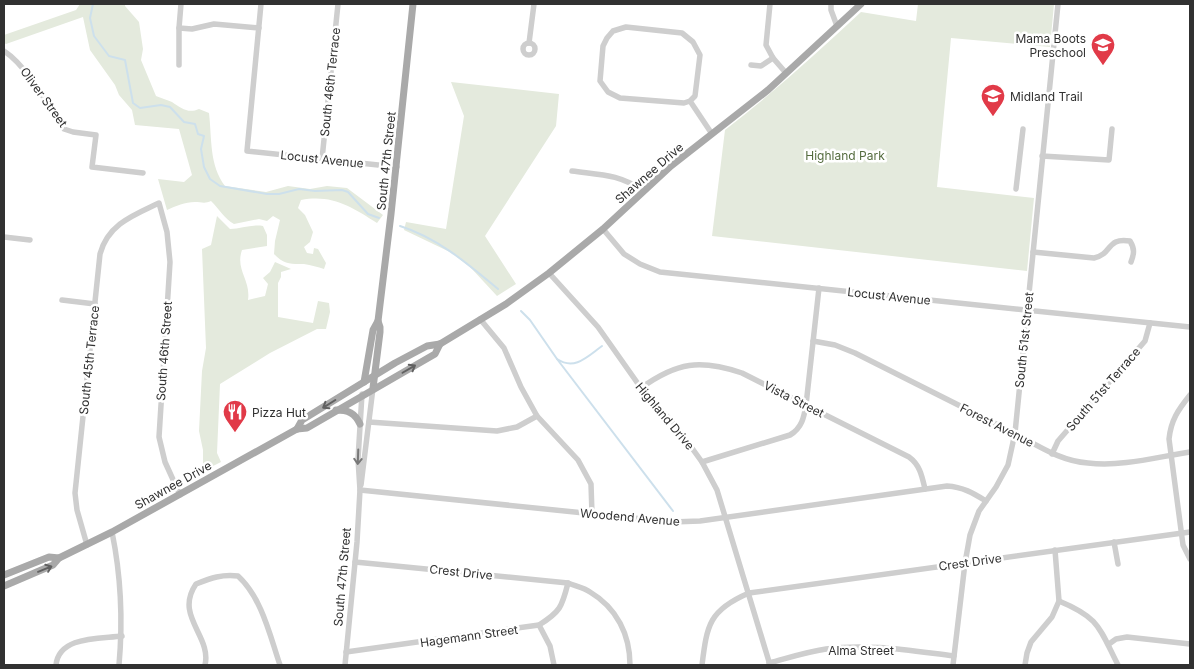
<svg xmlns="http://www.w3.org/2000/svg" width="1194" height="669" font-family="Inter,sans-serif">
<rect width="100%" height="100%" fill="#fff"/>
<g fill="#e4eadd">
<path d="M80,4H125V6L139,22L143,49L141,60L156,96C161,98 167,100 172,102C181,108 188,114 199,109L209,113C212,138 209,165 225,186L266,192L288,186L310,189L327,186L347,188L383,215L377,223C352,207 332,194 301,200L298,208L305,215L313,232L310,242L304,247L307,253L313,254L314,248L318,249L326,263L324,269C318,267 311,265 304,264C292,264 284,265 274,254L275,241L280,220L273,216L267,221L259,219L234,224C225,219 219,209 211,201C205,204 201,202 195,202C185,202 176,206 167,210L158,179L184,182L192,175L179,129L135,125L132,110L119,95L115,85L90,50L83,17L6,44L4,43V35L76,10Z"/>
<path d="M918,4H1054L1050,47L951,38L937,187L1034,198L1027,271L712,236L725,130C773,93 817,53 861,12L916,21Z"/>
<path d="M451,82L559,94L556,126L485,236L516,284L497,296L471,268L452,253L404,230L406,222L446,229L464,116Z"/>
<path d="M217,216L230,229C241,229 252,224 263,226L267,235V246L242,250C235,270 251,280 248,300L265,296L268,284L263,278L270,272L275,262L291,269L281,272V277L278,283V317L313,323L318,301L329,303L330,312L326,329H317L270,353L220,384L217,453L221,462L203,471V450L199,431L202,371L206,348L202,249L211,245Z"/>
</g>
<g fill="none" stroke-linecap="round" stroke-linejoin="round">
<g stroke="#cde0ec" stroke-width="2">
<path d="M93,4L90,18L94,36L109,56L125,60L133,103L140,108L161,105L170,107L184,122L195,124L198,134L204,136L201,149L204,167L210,179L220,186L267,194H279L299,189L315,191L342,190L348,192L368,214L379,218"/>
<path d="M400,226C438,238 468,264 498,289"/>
<path d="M521,311L530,320L557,359C575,371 588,356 602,346"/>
<path d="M557,359L673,511"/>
</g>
<g stroke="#cecece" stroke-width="5.5">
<path d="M261,4L247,151L397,167"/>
<path d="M770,4L766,45L773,58L786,73"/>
<path d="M831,4V10L837,26"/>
<path d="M179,28L192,29L214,24L259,28"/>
<path d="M529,43L534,4"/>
<circle cx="529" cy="49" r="6"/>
<path d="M4,51C27,66 48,105 64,129L73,132L96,135L92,167L143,173"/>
<path d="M179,65V28L181,4"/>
<path d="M751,65L761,66L773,58"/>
<path d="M690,101L684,103L620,98L608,92L600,81L603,46L607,38L613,31L626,27L682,33L693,42L700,55L695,96L690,101L712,134"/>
<path d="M1042,156L1109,160L1112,129"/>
<path d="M322,159L338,4"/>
<path d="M572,171C602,175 618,174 644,191"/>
<path d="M1016,189L1023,129"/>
<path d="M603,229L624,254L640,264L660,272L1190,327"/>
<path d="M4,237L30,240"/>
<path d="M1033,252L1094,258C1113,254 1106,237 1130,241C1135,249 1134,254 1131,262"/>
<path d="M549,273L598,327L641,388L676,426L702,462L717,490L770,665"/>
<path d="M62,300L95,304"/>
<path d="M480,319L504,348L521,387L537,416L578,460L591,484L592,514"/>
<path d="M813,341L835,345L855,353C906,379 957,404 1008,430C1035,443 1058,461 1088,463C1122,467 1157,457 1190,452"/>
<path d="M641,388C677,362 700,359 742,373L909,457C920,465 922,476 925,489"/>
<path d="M1190,395C1178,410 1171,420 1169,439L1183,545L1190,559"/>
<path d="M369,422L497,431L517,427L537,416"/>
<path d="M1052,454L1058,441L1145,341L1150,323"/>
<path d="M702,462L790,435C802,428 804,417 806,405L819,288"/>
<path d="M361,485L373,388"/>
<path d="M360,490L672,522L700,521L947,486C963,487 973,493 986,501"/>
<path d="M112,532C121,576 123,620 119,665"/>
<path d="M1114,542L1118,564"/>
<path d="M87,545L77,510L75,493L100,254C108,224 134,215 159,203L167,232L170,262L159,437L165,462L180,495"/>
<path d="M355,562L568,583C575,586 584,588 590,592C617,608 630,635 630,665"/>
<path d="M1059,601C1100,618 1099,628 1118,665"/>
<path d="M539,625L550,646L554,665"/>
<path d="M1109,644L1116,639L1127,637L1190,644"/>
<path d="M346,652L539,625C560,612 562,607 568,583"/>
<path d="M769,663C788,658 806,652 826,649C868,643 912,651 954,656"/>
<path d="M56,665C59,636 99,639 122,636"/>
<path d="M205,665C212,636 174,616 196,584C211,578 222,574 238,576C262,598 270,636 280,665"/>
<path d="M345,665L357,542L360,490L358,459L362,394"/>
<path d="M702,665C707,625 709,610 749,593L1190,532"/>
<path d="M953,665L965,563L970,535L979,511L996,487L1008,465L1015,433L1058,4"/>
<path d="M1025,665L1027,653L1031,642L1052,617L1059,601L1055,550"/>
</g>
<g stroke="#a9a9a9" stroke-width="7">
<path d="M364,382L373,330L378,321L391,214L413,4"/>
<path d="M373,388L380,332V327L378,321"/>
<path d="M336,410C348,410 355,413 360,424"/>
<path d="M297,429L302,420L395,363L427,346L440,344L506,304L549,273L603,229L671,166L768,90L861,4"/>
<path d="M4,575L49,557L59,558"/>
<path d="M4,586L53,565L59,558L112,532L297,429L307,428L435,354L440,344"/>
</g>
</g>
<defs><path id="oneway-shaft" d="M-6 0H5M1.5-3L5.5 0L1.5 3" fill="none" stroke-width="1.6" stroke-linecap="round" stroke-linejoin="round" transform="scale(1.25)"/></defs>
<g stroke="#616161">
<use href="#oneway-shaft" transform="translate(409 369) rotate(-30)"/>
<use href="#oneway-shaft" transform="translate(329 404) rotate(148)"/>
<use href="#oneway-shaft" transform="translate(45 569) rotate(-22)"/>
</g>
<use stroke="#787878" href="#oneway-shaft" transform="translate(358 457) rotate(92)"/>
<defs>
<symbol id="school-pin" viewBox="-11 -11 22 30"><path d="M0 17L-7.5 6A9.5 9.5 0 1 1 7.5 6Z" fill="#e13a48" stroke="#fff"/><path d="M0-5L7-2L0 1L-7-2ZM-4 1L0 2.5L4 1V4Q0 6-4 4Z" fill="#fff"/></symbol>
<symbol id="restaurant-pin" viewBox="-11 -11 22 30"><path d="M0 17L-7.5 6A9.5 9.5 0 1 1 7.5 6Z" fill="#e13a48" stroke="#fff"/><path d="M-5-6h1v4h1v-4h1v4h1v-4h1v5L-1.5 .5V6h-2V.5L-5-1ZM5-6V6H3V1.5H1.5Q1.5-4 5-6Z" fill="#fff"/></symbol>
</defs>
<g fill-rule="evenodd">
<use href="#school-pin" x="1089" y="31" width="28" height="38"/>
<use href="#school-pin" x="979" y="82" width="28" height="38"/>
<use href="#restaurant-pin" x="221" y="398" width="28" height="38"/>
</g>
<g text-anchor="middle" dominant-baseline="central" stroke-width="5" stroke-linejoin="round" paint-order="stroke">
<g font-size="12" fill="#313131" stroke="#fff" text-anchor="start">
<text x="1086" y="38" text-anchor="end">Mama Boots<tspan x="1086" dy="14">Preschool</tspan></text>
<text x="1010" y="96">Midland Trail</text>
<text x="252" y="412">Pizza Hut</text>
</g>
<g font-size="12" fill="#313131" stroke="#fff">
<text transform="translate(330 82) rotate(-84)">South 46th Terrace</text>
<text transform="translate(44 97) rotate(54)">Oliver Street</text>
<text transform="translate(322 159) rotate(6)">Locust Avenue</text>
<text transform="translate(386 161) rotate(-84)">South 47th Street</text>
<text transform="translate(649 173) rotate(-41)">Shawnee Drive</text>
<text transform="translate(889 296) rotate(6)">Locust Avenue</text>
<text transform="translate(1024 340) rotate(-84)">South 51st Street</text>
<text transform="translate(164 351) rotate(-86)">South 46th Street</text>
<text transform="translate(89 360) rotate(-84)">South 45th Terrace</text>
<text transform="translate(1103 389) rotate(-49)">South 51st Terrace</text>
<text transform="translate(794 399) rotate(27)">Vista Street</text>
<text transform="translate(665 416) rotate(50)">Highland Drive</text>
<text transform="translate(997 425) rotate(27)">Forest Avenue</text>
<text transform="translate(173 485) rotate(-29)">Shawnee Drive</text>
<text transform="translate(630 517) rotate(5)">Woodend Avenue</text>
<text transform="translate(970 562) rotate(-8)">Crest Drive</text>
<text transform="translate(461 572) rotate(6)">Crest Drive</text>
<text transform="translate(342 577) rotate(-85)">South 47th Street</text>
<text transform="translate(469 636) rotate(-8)">Hagemann Street</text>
<text x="861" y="650">Alma Street</text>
</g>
<g font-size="12" fill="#556c3f" stroke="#fff">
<text x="845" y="155">Highland Park</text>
</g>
</g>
<rect width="1194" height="669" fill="none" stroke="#313131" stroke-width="10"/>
</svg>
